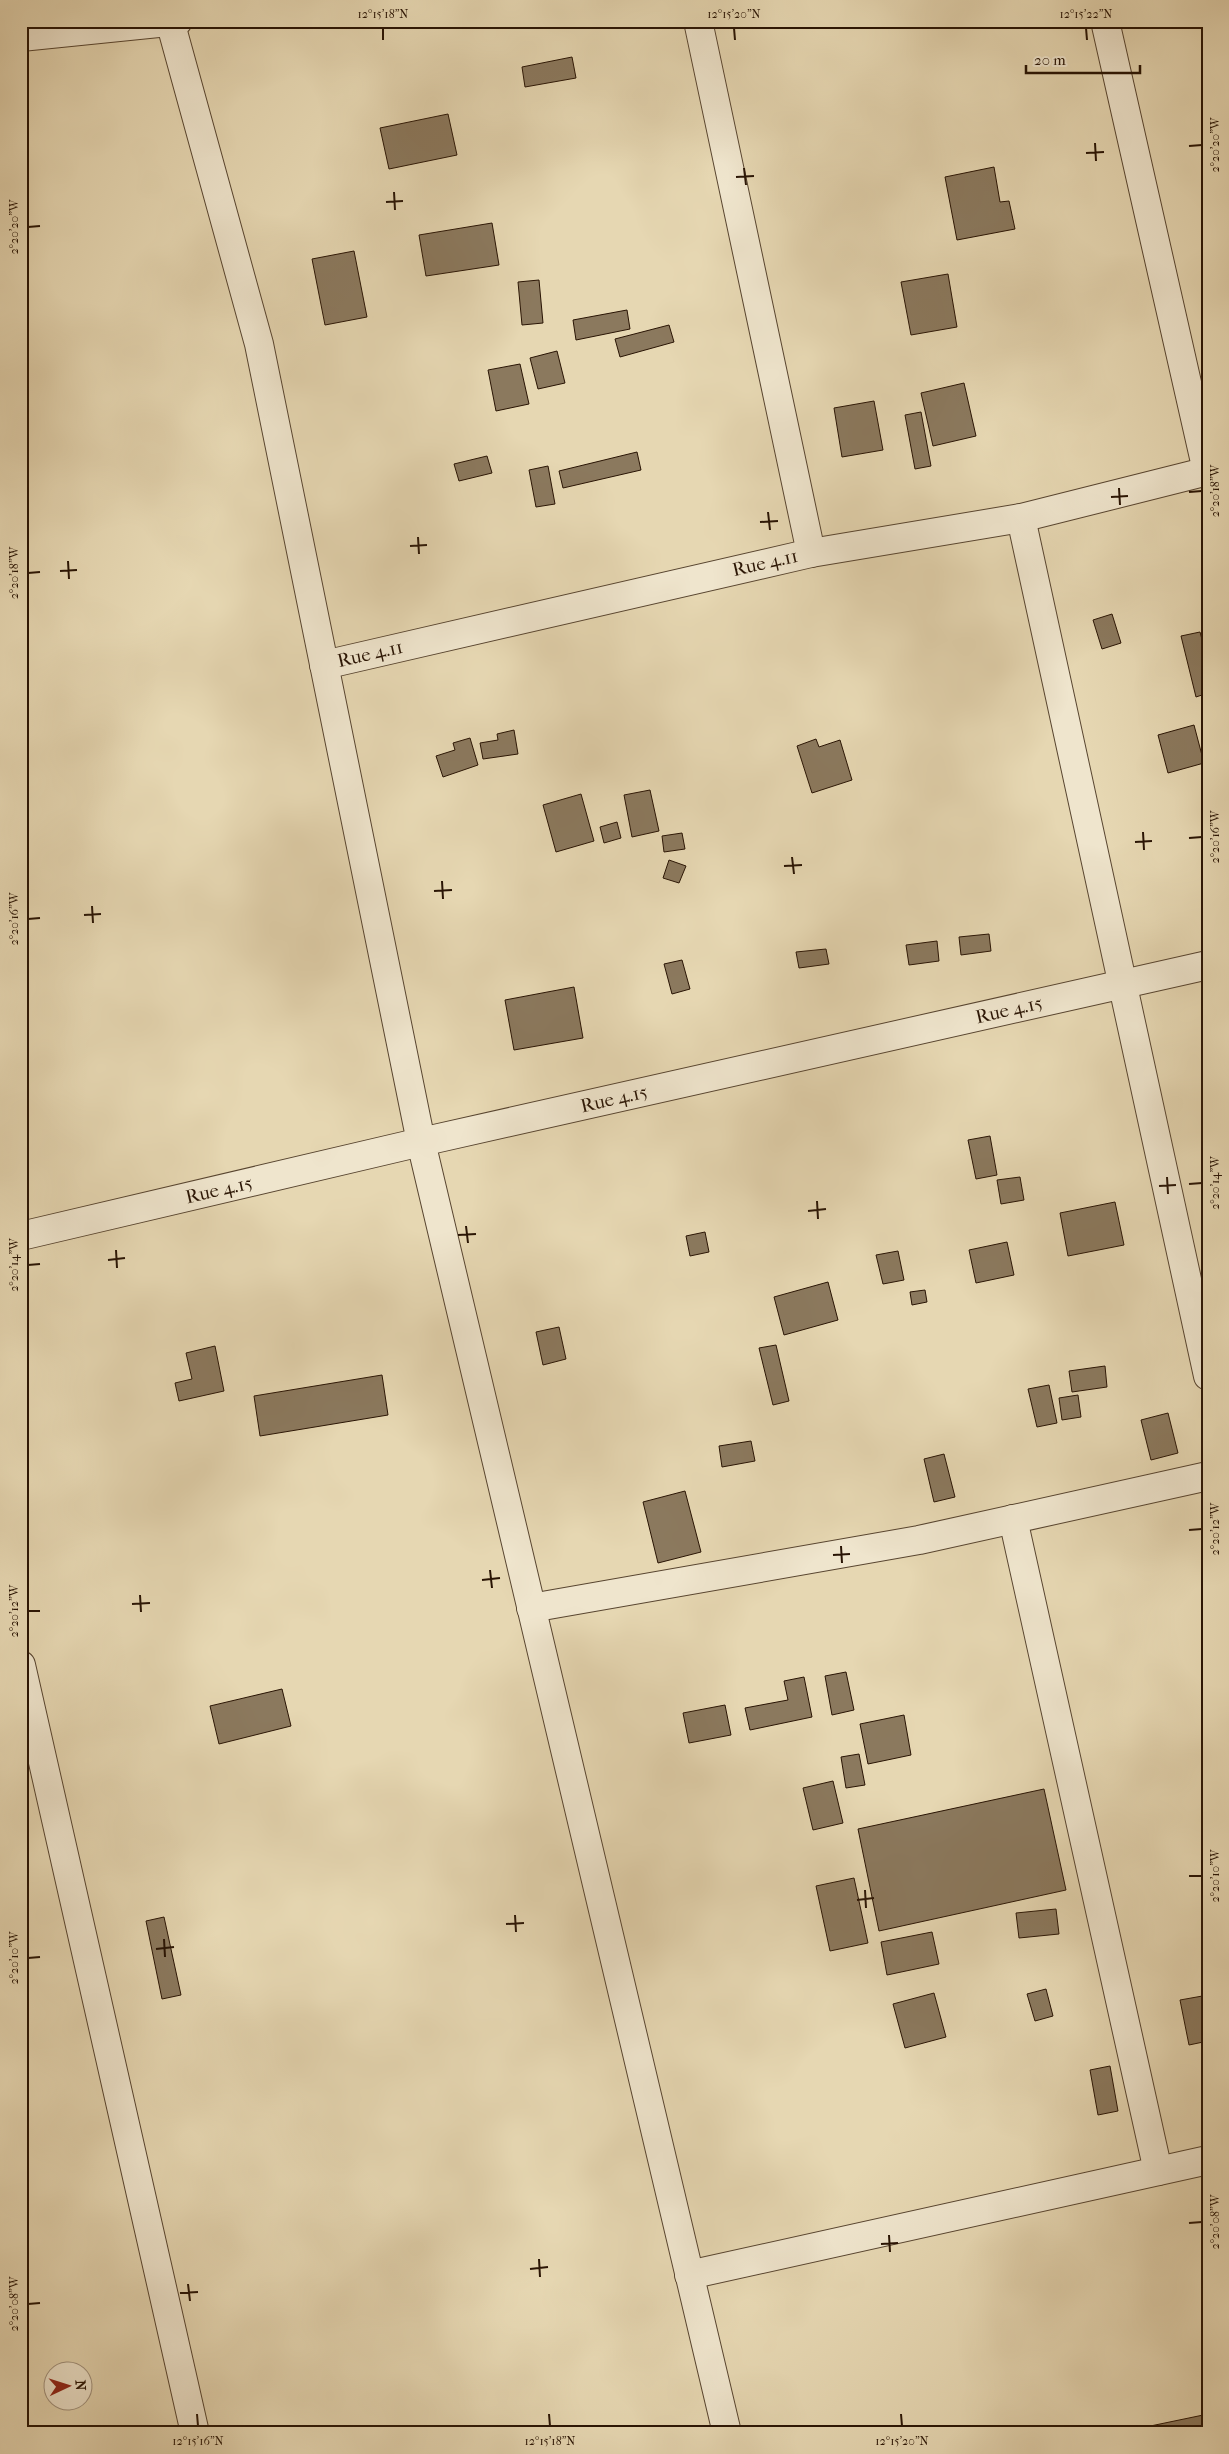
<svg xmlns="http://www.w3.org/2000/svg" width="1229" height="2454" font-family="'IM FELL French Canon',serif">
<rect width="100%" height="100%" fill="#e6d7b2"/>
<filter id="stains"><feTurbulence type="fractalNoise" baseFrequency=".004" numOctaves="4"/><feColorMatrix values="0 0 0 0 .2 0 0 0 0 .09 0 0 0 0 .02 0 0 0 .5 -.17"/></filter>
<radialGradient id="worn" r=".72"><stop offset=".6" stop-color="#630" stop-opacity="0"/><stop offset="1" stop-color="#630" stop-opacity=".3"/></radialGradient>
<g fill="#8b795e" stroke="#291404">
<path d="M572,57L576,78L525,87L522,67Z"/>
<path d="M448,114L457,155L389,169L380,128Z"/>
<path d="M994,167L1000,202L1009,201L1015,229L957,240L945,177Z"/>
<path d="M492,223L499,265L426,276L419,235Z"/>
<path d="M354,251L367,317L325,325L312,259Z"/>
<path d="M948,274L957,327L911,335L901,282Z"/>
<path d="M539,280L543,323L522,325L518,282Z"/>
<path d="M627,310L630,329L576,340L573,320Z"/>
<path d="M669,325L674,342L620,357L615,339Z"/>
<path d="M557,351L565,383L538,389L530,358Z"/>
<path d="M520,364L529,404L496,411L488,370Z"/>
<path d="M964,383L976,436L933,446L921,393Z"/>
<path d="M874,401L883,450L842,457L834,408Z"/>
<path d="M921,412L931,466L915,469L905,415Z"/>
<path d="M637,452L641,470L563,488L559,471Z"/>
<path d="M487,456L492,473L459,481L454,464Z"/>
<path d="M548,466L555,504L536,507L529,470Z"/>
<path d="M1112,614L1121,643L1102,649L1093,620Z"/>
<path d="M1200,632L1208,662V693L1196,697L1181,636Z"/>
<path d="M1194,725L1204,763L1168,773L1158,735Z"/>
<path d="M514,730L518,754L483,759L480,743L498,740L497,734Z"/>
<path d="M470,738L478,765L443,777L436,756L455,750L453,743Z"/>
<path d="M816,739L819,747L840,740L852,780L812,793L797,746Z"/>
<path d="M650,790L659,831L632,837L624,795Z"/>
<path d="M581,794L594,841L556,852L543,805Z"/>
<path d="M617,822L621,838L604,843L600,827Z"/>
<path d="M682,833L685,849L664,852L662,836Z"/>
<path d="M669,860L686,866L679,883L663,878Z"/>
<path d="M989,934L991,951L961,955L959,937Z"/>
<path d="M937,941L939,961L909,965L906,945Z"/>
<path d="M826,949L829,964L799,968L796,952Z"/>
<path d="M682,960L690,989L672,994L664,964Z"/>
<path d="M574,987L583,1038L514,1050L505,1000Z"/>
<path d="M990,1136L997,1175L976,1179L968,1140Z"/>
<path d="M1020,1177L1024,1200L1001,1204L997,1180Z"/>
<path d="M1115,1202L1124,1245L1068,1256L1060,1213Z"/>
<path d="M705,1232L709,1252L690,1256L686,1236Z"/>
<path d="M1007,1242L1014,1275L976,1283L969,1250Z"/>
<path d="M898,1251L904,1280L883,1284L876,1255Z"/>
<path d="M828,1282L838,1320L784,1335L774,1297Z"/>
<path d="M925,1290L927,1302L912,1305L910,1292Z"/>
<path d="M559,1327L566,1359L543,1365L536,1332Z"/>
<path d="M776,1345L789,1401L773,1405L759,1348Z"/>
<path d="M215,1346L224,1391L179,1401L175,1383L192,1379L186,1353Z"/>
<path d="M1105,1366L1107,1387L1072,1392L1069,1371Z"/>
<path d="M382,1375L388,1415L260,1436L254,1396Z"/>
<path d="M1049,1385L1057,1423L1037,1427L1028,1389Z"/>
<path d="M1078,1395L1081,1417L1062,1420L1059,1398Z"/>
<path d="M1168,1413L1178,1453L1151,1460L1141,1420Z"/>
<path d="M751,1441L755,1461L722,1467L719,1446Z"/>
<path d="M944,1454L955,1497L934,1502L924,1459Z"/>
<path d="M685,1491L701,1552L658,1563L643,1502Z"/>
<path d="M846,1672L854,1710L832,1715L825,1676Z"/>
<path d="M804,1677L812,1717L750,1730L745,1708L788,1700L784,1681Z"/>
<path d="M282,1689L291,1726L219,1744L210,1706Z"/>
<path d="M725,1705L731,1735L689,1743L683,1713Z"/>
<path d="M904,1715L911,1755L868,1764L860,1724Z"/>
<path d="M859,1754L865,1785L846,1788L841,1757Z"/>
<path d="M833,1781L843,1823L813,1830L803,1788Z"/>
<path d="M1044,1789L1066,1890L879,1931L858,1829Z"/>
<path d="M854,1878L868,1943L830,1951L816,1886Z"/>
<path d="M1056,1909L1059,1934L1019,1938L1016,1913Z"/>
<path d="M164,1917L181,1995L162,1999L146,1921Z"/>
<path d="M932,1932L939,1964L887,1975L881,1942Z"/>
<path d="M1046,1989L1053,2016L1035,2021L1027,1994Z"/>
<path d="M934,1993L946,2037L905,2048L893,2004Z"/>
<path d="M1208,1995V2041L1189,2045L1180,2000Z"/>
<path d="M1110,2066L1118,2111L1098,2115L1090,2070Z"/>
<path d="M1208,2414V2433H1137L1136,2429Z"/>
<path d="M1127,2428L1128,2433H1108Z"/>
</g>
<g fill="none" stroke-linecap="round" stroke-linejoin="round">
<defs>
<g id="minor">
<path d="M170,21L259,344L421,1142L727,2433"/>
<path d="M698,21L811,553"/>
<path d="M1105,21L1207,471"/>
<path d="M21,37L178,21"/>
<path d="M1021,518L1208,1376"/>
<path d="M324,665L811,553L1021,518L1208,471"/>
<path d="M21,1236L421,1142L1208,965"/>
<path d="M1013,1519L1158,2171"/>
<path d="M531,1608L919,1540L1208,1476"/>
<path d="M21,1665L195,2433"/>
<path d="M689,2275L1208,2160"/>
</g>
</defs>
<use href="#minor" stroke="#584530" stroke-width="30"/>
<use href="#minor" stroke="#efe5cd" stroke-width="28"/>
</g>
<path fill="none" stroke="#291404" stroke-width="2" d="M383,28V40M734,28L735,40M1086,28L1087,40M1095,143L1096,161M1189,146L1202,145M1086,153L1104,152M744,168L746,185M736,177L754,176M394,192L395,210M386,202L403,201M28,227L40,226M1119,488L1120,505M1189,492L1202,491M1111,497L1128,496M768,512L770,530M760,522L778,521M418,537L419,554M410,546L427,545M68,561L69,579M60,571L77,570M28,573L40,572M1143,832L1144,850M1189,838L1202,837M1135,842L1152,841M792,857L794,874M784,866L802,865M442,881L443,899M434,891L452,890M92,906L93,923M84,915L101,914M28,919L40,918M1167,1177L1168,1194M1189,1184L1202,1183M1159,1186L1176,1185M817,1201L818,1219M808,1211L826,1209M466,1226L468,1243M458,1235L476,1234M116,1250L117,1268M108,1260L125,1258M28,1265L40,1264M1189,1530L1202,1529M841,1546L842,1563M833,1555L850,1554M490,1570L492,1588M482,1580L500,1578M140,1595L141,1612M132,1604L150,1603M28,1611H40M1189,1876H1202M865,1890L866,1908M857,1900L874,1898M515,1915L516,1932M506,1924L524,1923M164,1939L165,1957M156,1949L174,1947M28,1958L40,1957M1189,2223L1202,2222M889,2235L890,2252M881,2244L898,2243M539,2259L540,2277M530,2269L548,2267M188,2284L190,2301M180,2293L198,2292M28,2304L40,2303M197,2414L198,2426M549,2414L550,2426M901,2414L902,2426"/>
<g text-anchor="middle" dominant-baseline="central" stroke-width="4" stroke-linejoin="round" paint-order="stroke">
<g font-size="19" fill="#291404" stroke="#efe5cd">
<text transform="translate(765 563) rotate(-13)">Rue 4.11</text>
<text transform="translate(370 654) rotate(-13)">Rue 4.11</text>
<text transform="translate(1009 1010) rotate(-13)">Rue 4.15</text>
<text transform="translate(614 1099) rotate(-13)">Rue 4.15</text>
<text transform="translate(219 1190) rotate(-13)">Rue 4.15</text>
</g>
</g>
<rect width="1229" height="2454" fill="none" stroke="#e6d7b2" stroke-width="55"/>
<g transform="translate(68 2386) rotate(86)"><circle r="24" fill="#efe5cd" stroke="#a0917d"/>
<path d="M0-4L9 19L0 12L-9 19Z" fill="#8f2418"/>
<text y="-8" font-size="14" font-weight="bold" text-anchor="middle" fill="#291404">N</text>
</g>
<path d="M1026 65v8h114v-8" fill="none" stroke="#291404" stroke-width="2.5"/>
<text x="1034" y="65" font-size="15" fill="#291404" stroke="#efe5cd" stroke-width="4" paint-order="stroke">20 m</text>
<rect x="28" y="28" width="1174" height="2398" fill="none" stroke="#291404" stroke-width="2"/>
<g font-size="12" text-anchor="middle" fill="#291404">
<text x="383" y="18">12°15'18"N</text>
<text x="734" y="18">12°15'20"N</text>
<text x="1086" y="18">12°15'22"N</text>
<text transform="translate(1215 145) rotate(-90)" y="4">2°20'20"W</text>
<text transform="translate(14 227) rotate(-90)" y="4">2°20'20"W</text>
<text transform="translate(1215 491) rotate(-90)" y="4">2°20'18"W</text>
<text transform="translate(14 573) rotate(-90)" y="4">2°20'18"W</text>
<text transform="translate(1215 837) rotate(-90)" y="4">2°20'16"W</text>
<text transform="translate(14 919) rotate(-90)" y="4">2°20'16"W</text>
<text transform="translate(1215 1183) rotate(-90)" y="4">2°20'14"W</text>
<text transform="translate(14 1265) rotate(-90)" y="4">2°20'14"W</text>
<text transform="translate(1215 1529) rotate(-90)" y="4">2°20'12"W</text>
<text transform="translate(14 1611) rotate(-90)" y="4">2°20'12"W</text>
<text transform="translate(1215 1876) rotate(-90)" y="4">2°20'10"W</text>
<text transform="translate(14 1958) rotate(-90)" y="4">2°20'10"W</text>
<text transform="translate(1215 2222) rotate(-90)" y="4">2°20'08"W</text>
<text transform="translate(14 2304) rotate(-90)" y="4">2°20'08"W</text>
<text x="198" y="2445">12°15'16"N</text>
<text x="550" y="2445">12°15'18"N</text>
<text x="902" y="2445">12°15'20"N</text>
</g>
<rect width="100%" height="100%" filter="url(#stains)"/>
<rect width="100%" height="100%" fill="url(#worn)"/>
</svg>
